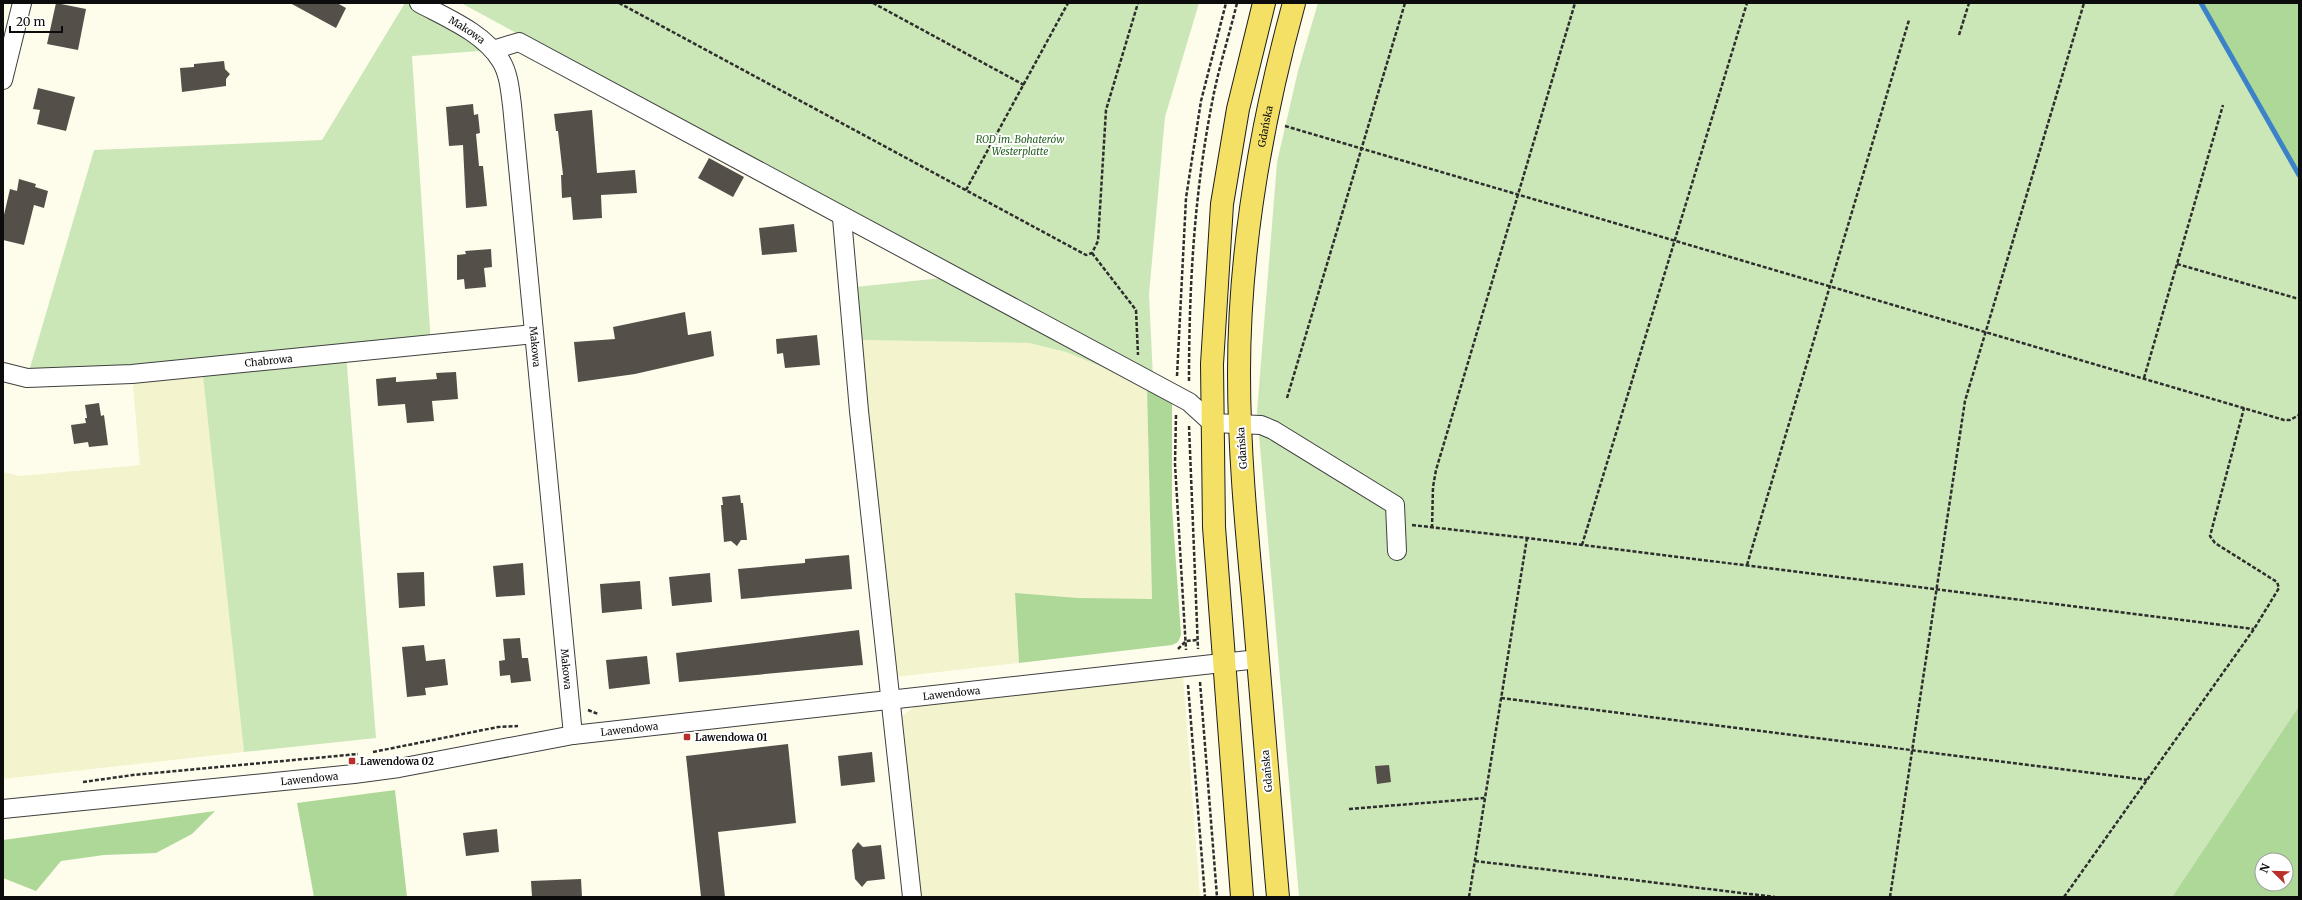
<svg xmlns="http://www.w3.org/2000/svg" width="2302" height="900" font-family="Merriweather,serif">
<rect width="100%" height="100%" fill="#fefdec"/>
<g fill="#f3f3cd">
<path d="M860,340L1029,343L1066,352L1117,373L1147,389L1152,600L1078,598L1015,593L1019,663L895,677Z"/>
<path d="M202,367L244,752L3,779V472L19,476L140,465L132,374Z"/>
<path d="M1183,676L1200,897H917L901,717L907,712L917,705Z"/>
</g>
<g fill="#cbe7b7">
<path d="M405,3H419L493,50L412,56L431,345L346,353L376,738L244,752L202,367L27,378L94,150L322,140Z"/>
<path d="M461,3H1199L1165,117L1149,294L1153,378Z"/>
<path d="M1318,3H2203L2299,172V706L2172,897H1299L1257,412L1277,162L1298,71Z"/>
<path d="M942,278L1117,373L1066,352L1029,343L860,340L855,287Z"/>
</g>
<g fill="#add897" fill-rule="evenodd">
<path d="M2203,3H2299V172Z"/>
<path d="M1147,389L1172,398V506L1181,635L1178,642L1172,645L1019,663L1015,593L1078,598L1152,599Z"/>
<path d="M2299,706V897H2172ZM2262,860H2286V884H2262Z"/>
<path d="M395,790L407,897H314L297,803Z"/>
<path d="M215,811L192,834L156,853L104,855L61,861L36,891L3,878V840Z"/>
</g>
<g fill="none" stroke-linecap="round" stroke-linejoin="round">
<path stroke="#3b82c9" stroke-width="5" d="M2201,3L2299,175"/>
</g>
<g fill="#544f49">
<path d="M56,3L86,9L78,50L47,44Z"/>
<path d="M290,3H337L346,8L336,28Z"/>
<path d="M224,61L225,69L230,74L226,79V86L182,92L180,68L194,67V64Z"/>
<path d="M38,88L75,97L66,131L37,124L40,110L33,109Z"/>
<path d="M473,104L474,115L478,114L480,133L476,134L479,166H483L487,206L466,208L463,145L449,146L446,107Z"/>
<path d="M592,110L597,173L635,170L637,193L601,195L602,218L573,220L571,197L562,198L561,175H563L558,131H556L554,114Z"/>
<path d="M709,158L744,177L733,197L698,178Z"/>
<path d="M19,179L36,184L35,187L48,191L44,208L34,205L24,245L3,240V219L10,189L17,191Z"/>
<path d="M794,224L797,252L762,255L759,228Z"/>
<path d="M491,249L492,267L484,268L486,287L465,289L464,279L457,280V255L466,254L465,251Z"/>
<path d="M685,312L688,335L711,331L714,356L635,374L578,382L574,342L615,339L613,327Z"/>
<path d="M817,335L820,365L785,368L783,353L777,354L776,339Z"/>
<path d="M456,372L458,399L432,401L434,421L407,423L405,404L378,406L376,379L396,377V382L437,379L436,373Z"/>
<path d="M99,403L101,416L104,415L108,445L89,447L88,442L74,444L71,425L86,423L85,418H87L85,405Z"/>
<path d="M740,495L741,503H743L747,540H741L737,546L731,541L724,542L721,505H723L722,497Z"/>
<path d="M849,555L852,589L741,599L738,569L805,563V559Z"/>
<path d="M523,563L525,595L496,597L493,566Z"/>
<path d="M424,572L425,606L399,608L397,573Z"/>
<path d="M710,573L712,602L672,606L669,577Z"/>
<path d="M640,581L642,609L602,613L600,584Z"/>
<path d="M859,630L863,665L679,682L676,653Z"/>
<path d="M520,638L522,658H528L531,681L511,683L510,675L500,676L499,661L505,660L503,639Z"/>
<path d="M424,645L426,661L445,659L448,685L425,688L426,695L407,697L402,647Z"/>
<path d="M647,656L650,684L609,689L606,660Z"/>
<path d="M788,744L796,823L718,832L725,897H701L686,756Z"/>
<path d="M872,752L875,782L841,786L838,756Z"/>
<path d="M1389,765L1391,782L1377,784L1375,766Z"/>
<path d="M497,829L499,852L466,856L463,833Z"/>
<path d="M858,842L863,847L881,845L885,879L867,881L862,887L855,879L852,850Z"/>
<path d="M581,879L582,897H532L531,881Z"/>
</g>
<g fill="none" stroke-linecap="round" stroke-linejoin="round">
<defs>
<g id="minor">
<path id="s1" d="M419,3C447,18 484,33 501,61C509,74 510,91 512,105L573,735"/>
<path d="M493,50L519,42L1189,402L1212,423L1261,425L1273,430L1395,505L1397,551"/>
<path d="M3,80L22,3"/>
<path d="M842,218L859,411L912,897"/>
<path id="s2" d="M3,372L27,378L132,374L534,334"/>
<path id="s3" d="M3,809L354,774L399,768L573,735L1258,659"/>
</g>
<g id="major">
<path d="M1242,897L1214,527L1212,364L1222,204L1238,109L1264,3"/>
<path id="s4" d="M1278,897C1269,798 1261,699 1253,599C1246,524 1239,449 1239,373C1239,248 1261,124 1294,3"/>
</g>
</defs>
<use href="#minor" stroke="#3f3f3f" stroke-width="20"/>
<use href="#major" stroke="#1d1d1d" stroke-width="24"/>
<g stroke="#2e2e2e" stroke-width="2.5" stroke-dasharray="4 2" stroke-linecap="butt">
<path d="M619,3L1086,255L1092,253L1098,241L1106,110L1138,3"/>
<path d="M873,3L1024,85"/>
<path d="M1959,35L1969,3"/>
<path d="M1285,126L2284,420H2290L2299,415"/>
<path d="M966,190L1068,3"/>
<path d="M1092,253L1136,310L1138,355"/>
<path d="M2177,264L2299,299"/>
<path d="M1177,376L1186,198L1201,101L1226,3"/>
<path d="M2144,378L2223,105"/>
<path d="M1189,381C1189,288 1194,195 1212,103C1218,70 1229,36 1237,3"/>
<path d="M1287,398L1405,3"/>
<path d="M1176,415L1175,464L1186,650"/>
<path d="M1189,426L1198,649"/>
<path d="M1412,525L1527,538L2254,629"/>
<path d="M1432,528L1433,487L1436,470L1575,3"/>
<path d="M1582,545L1747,3"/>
<path d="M1747,565L1909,20"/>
<path d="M1178,649L1186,641L1197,640"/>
<path d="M1200,682L1217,897"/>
<path d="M1188,685L1205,897"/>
<path d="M1501,698L2147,780"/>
<path d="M588,710L598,714"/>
<path d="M373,752L498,727L518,726"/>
<path d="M83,782L133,775L358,754"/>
<path d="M1349,809L1485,798"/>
<path d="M1475,861L1775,897"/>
<path d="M1469,897L1527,538"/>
<path d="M1890,897L1965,401L2084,3"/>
<path d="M2064,897L2254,629L2279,588L2277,582L2215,543L2210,536L2244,408"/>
</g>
<use href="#minor" stroke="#fff" stroke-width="18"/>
<use href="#major" stroke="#f5e066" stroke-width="22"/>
</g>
<g fill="#b83029" stroke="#fff" stroke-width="1.5">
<rect x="683" y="733" width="8" height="8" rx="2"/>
<rect x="348" y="757" width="8" height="8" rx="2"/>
</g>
<g text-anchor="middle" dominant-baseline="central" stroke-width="4" stroke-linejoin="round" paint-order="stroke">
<g font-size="10" fill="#0c0c0c" stroke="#fff">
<text stroke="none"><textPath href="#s1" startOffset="55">Makowa</textPath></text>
<text stroke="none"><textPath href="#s4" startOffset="774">Gdańska</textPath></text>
<text stroke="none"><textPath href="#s1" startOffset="390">Makowa</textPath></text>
<text stroke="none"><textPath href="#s2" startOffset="267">Chabrowa</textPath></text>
<text transform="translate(1242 448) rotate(-94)">Gdańska</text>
<text stroke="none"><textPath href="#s1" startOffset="714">Makowa</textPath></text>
<text stroke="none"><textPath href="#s3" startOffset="956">Lawendowa</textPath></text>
<text stroke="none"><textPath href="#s3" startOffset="632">Lawendowa</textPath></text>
<text transform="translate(1267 771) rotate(-95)">Gdańska</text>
<text stroke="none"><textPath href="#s3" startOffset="308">Lawendowa</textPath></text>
</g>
<g font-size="10" font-style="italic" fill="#26621f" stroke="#fff">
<text x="1020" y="139">ROD im. Bohaterów<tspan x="1020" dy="12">Westerplatte</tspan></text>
</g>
<g font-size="10" font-weight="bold" fill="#0c0c0c" stroke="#fff" text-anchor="start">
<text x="695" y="737">Lawendowa 01</text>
<text x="360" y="761">Lawendowa 02</text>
</g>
</g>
<rect width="2302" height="900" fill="none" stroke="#0c0c0c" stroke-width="8"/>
<g transform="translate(2274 872) rotate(293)"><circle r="19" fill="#ffffff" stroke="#9e9e9e"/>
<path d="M0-3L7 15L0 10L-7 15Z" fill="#b83029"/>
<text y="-6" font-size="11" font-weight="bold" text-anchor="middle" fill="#0c0c0c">N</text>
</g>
<path d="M10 26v6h52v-6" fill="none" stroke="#0c0c0c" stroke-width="2"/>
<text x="16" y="26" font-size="12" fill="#0c0c0c" stroke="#ffffff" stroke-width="3" paint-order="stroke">20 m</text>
</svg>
